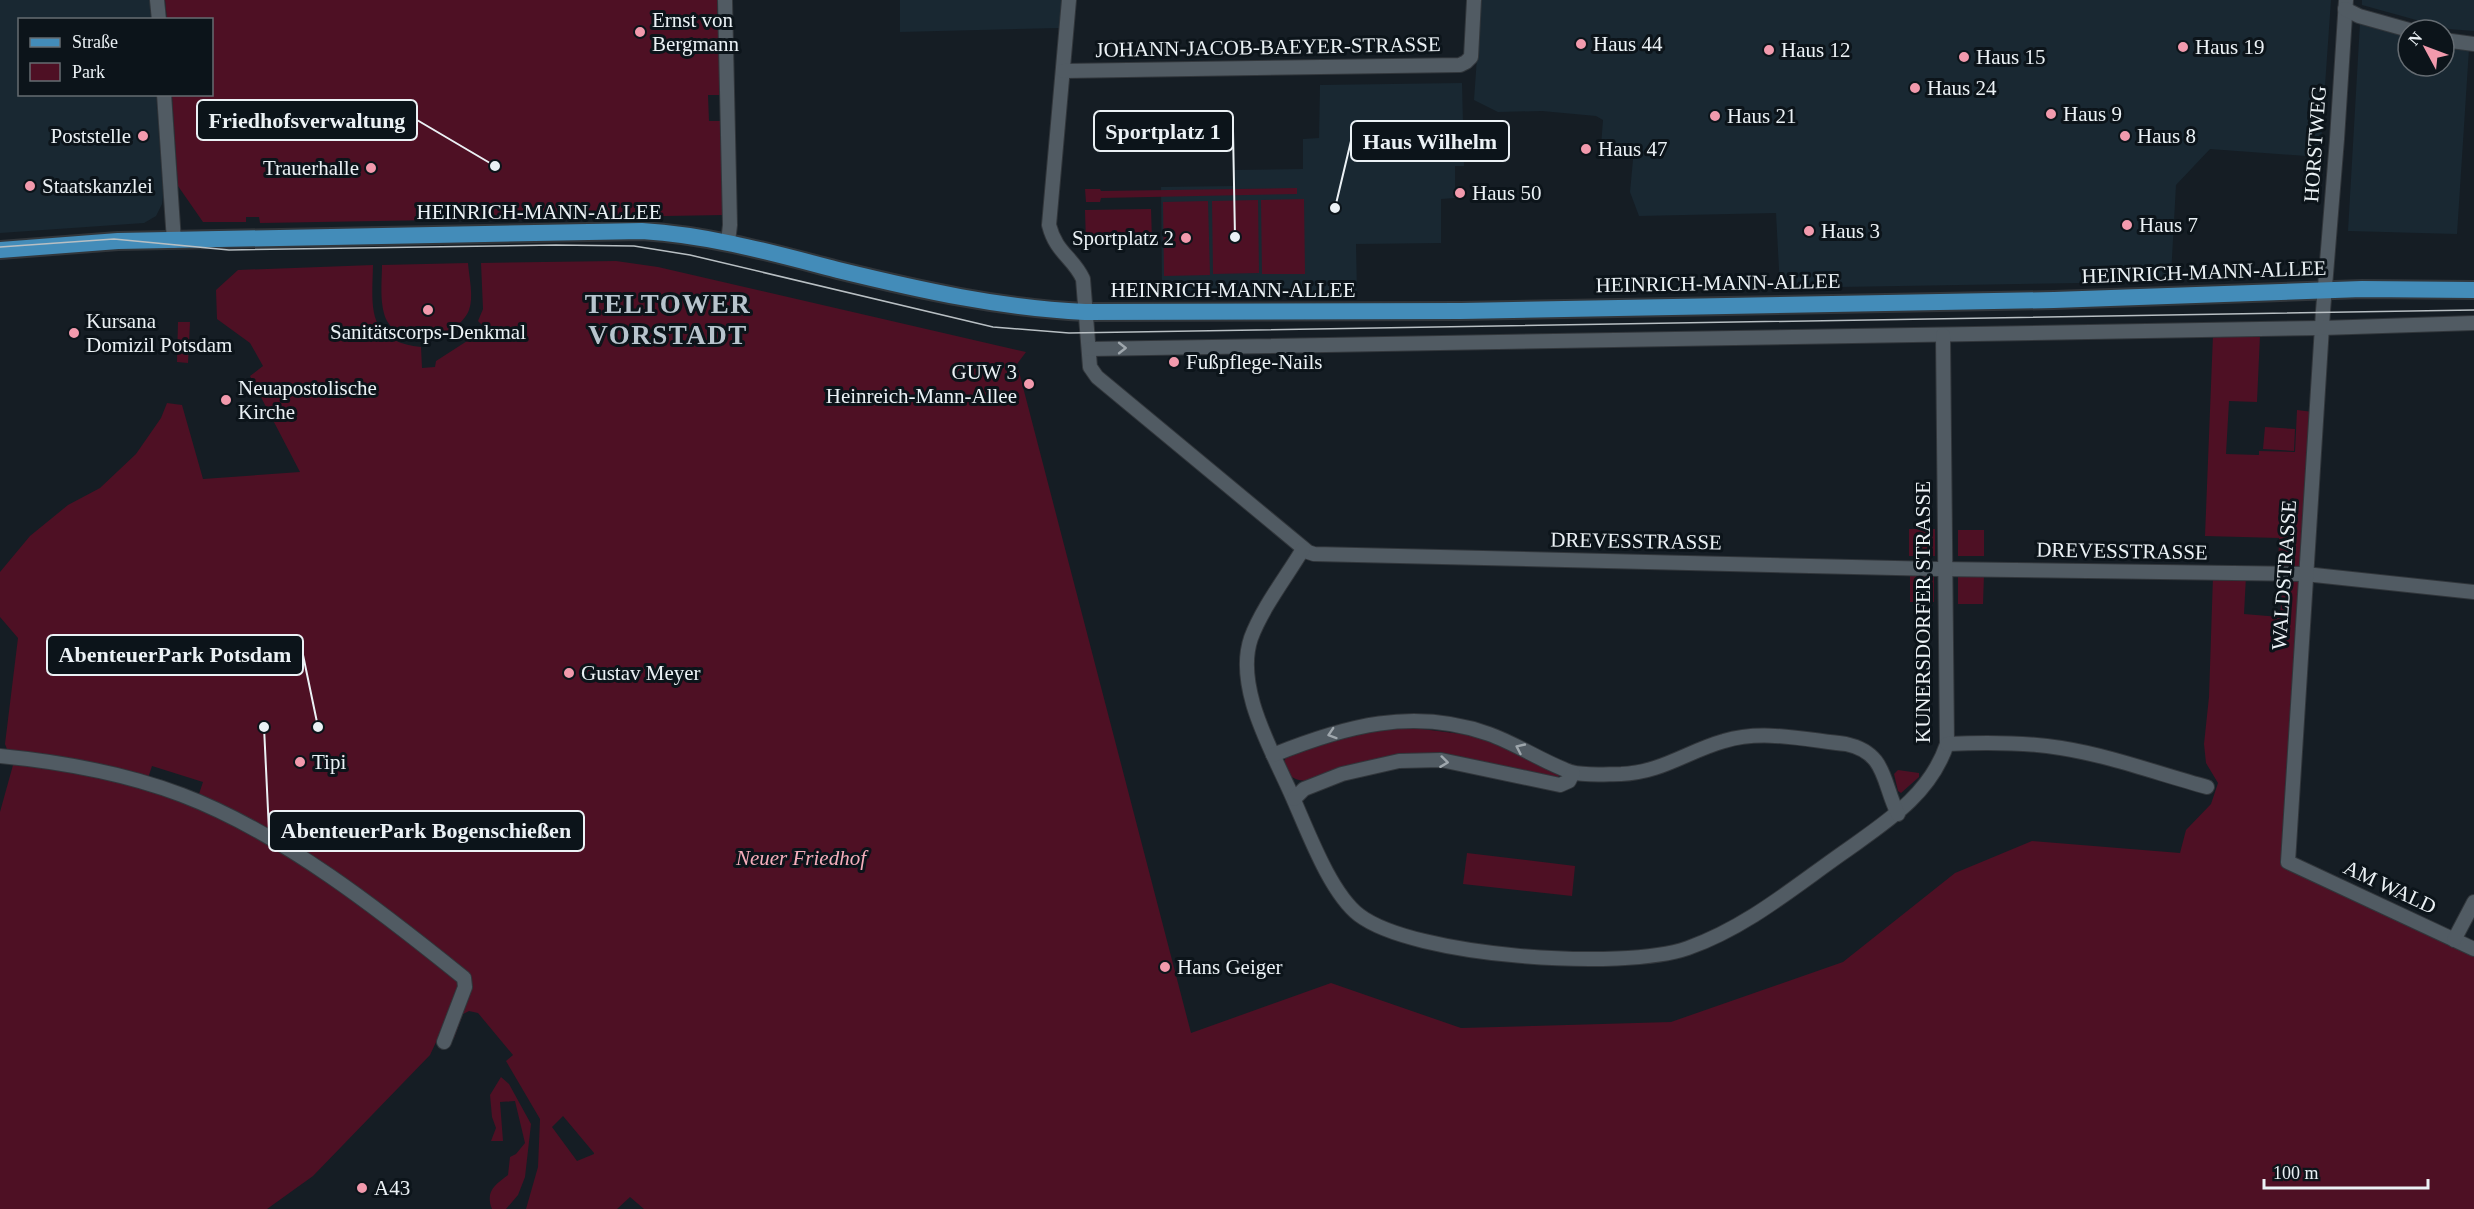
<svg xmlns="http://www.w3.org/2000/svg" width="2474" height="1209" font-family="'Times New Roman',serif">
<rect width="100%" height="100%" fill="#151d24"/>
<g fill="#192832">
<path d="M0,0H150L151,19L20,20V94L156,95L163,196L162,204L156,216L144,223L0,233Z"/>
<path d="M900,0H1062L1059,28L900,32Z"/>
<path d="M1481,0H2331L2320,157L2210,149L2176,185L2171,276L2080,283L1780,288L1776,213L1639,216L1630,192L1634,149L1601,146L1603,120L1596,116L1542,111L1498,112L1474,100Z"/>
<path d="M2362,0H2474V31L2449,29L2362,5Z"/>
<path d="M2360,23L2408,37V66H2444V47L2469,49L2457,234L2348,231Z"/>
<path d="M1462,83L1464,166H1455V198L1441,199V243L1356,244L1357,294L1162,290L1161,187L1233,186V170L1303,169V139L1319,138L1320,85Z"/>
</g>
<g fill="#4e1024" fill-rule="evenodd">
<path d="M165,0H717L720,95H708L709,121H721L724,215L260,223L259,217H246V222H203L178,186L172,95L212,94V20L167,19Z"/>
<path d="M1297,188V194L1101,198L1100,202H1086L1085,189H1100L1101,191Z"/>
<path d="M1304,199L1305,274H1262L1261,200Z"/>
<path d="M1258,200L1259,273L1213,274L1212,201Z"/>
<path d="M1208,201L1210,275L1164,276L1163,202Z"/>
<path d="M1151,209L1152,241L1086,243L1085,210Z"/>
<path d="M616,261L658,267L1026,352L1017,364L1191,1033L1331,983L1461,1028L1671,1022L1843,962L1955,873L2032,841L2180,853L2186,830L2211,804L2218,783L2206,763L2204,744L2209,697L2213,576H2246L2244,614L2280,617L2283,577H2304L2283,862L2474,951V1209H644L630,1197L617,1209H526L538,1167L540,1119L506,1061L513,1055L478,1013L469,1011L463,1014L454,1038L448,1036L445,1043L437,1040L430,1055L313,1176L267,1209H0V812L13,765L5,744L18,638L0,617V572L30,536L68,505L100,488L136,454L161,418L167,403L182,405L203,479L300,472L250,376L263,366L250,343L217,319L216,290L238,270L373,265C372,308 366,341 421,347L422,368L435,367L436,361L478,334L484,327L478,321L483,309L481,263ZM152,766L203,782L199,794L148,778ZM563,1116L594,1153V1154L577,1161L552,1127Z"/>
<path d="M468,263C469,277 474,297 469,310C459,337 403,350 387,321C379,305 382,282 382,265Z"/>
<path d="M178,322H190L188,363L177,362Z"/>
<path d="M2213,335H2260L2257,402L2229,401L2226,454L2259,455V451L2295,452L2297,410L2313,412L2305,573L2278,572L2279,538L2205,536Z"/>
<path d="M2265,427L2295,429L2294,451L2263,449Z"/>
<rect x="1909" y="529" width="26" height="27"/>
<rect x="1958" y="530" width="26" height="26"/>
<rect x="1910" y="573" width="24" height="29"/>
<path d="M1958,574H1984L1983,604H1958Z"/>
<path d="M1390,725L1485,737L1560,770L1558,779L1479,761L1438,755L1307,781C1293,780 1289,777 1283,764L1288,753Z"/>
<path d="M1898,770L1919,773V777L1901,793L1898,791L1894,774Z"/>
<path d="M1467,853L1575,866L1572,896L1463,884Z"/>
<path d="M501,1077L509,1084L531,1124L525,1177L518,1195L506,1209H492C485,1191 495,1185 508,1175L510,1157L516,1154L525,1143L515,1101L500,1102L503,1141H491L496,1128L492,1117L490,1095Z"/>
</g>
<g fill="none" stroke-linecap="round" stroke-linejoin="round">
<defs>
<g id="minor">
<path d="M157,0L159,20"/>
<path d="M725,0L730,225L728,242"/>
<path d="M1069,0L1049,225C1056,253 1073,257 1083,279L1090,367L1097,377L1308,552L1314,554L1938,569L2305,574L2474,592"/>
<path d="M2346,0L2337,139L2323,311L2288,862L2474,949"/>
<path d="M2345,9L2359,16L2409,30"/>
<path d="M2444,40L2474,44"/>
<path d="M1063,71L1460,65L1466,62L1471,57L1474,0"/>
<path d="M164,94L174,241"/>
<path d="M1089,349L2322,328L2474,323"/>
<path d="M1303,549C1287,576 1262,608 1251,638C1235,685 1269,745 1288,787C1305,823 1328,891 1359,915C1414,957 1623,971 1688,948C1747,927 1794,887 1844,852C1886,822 1930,795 1947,744L1943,335"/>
<path d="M1947,744C1985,742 2023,742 2061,748C2111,756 2159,774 2207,787"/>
<path d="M1273,755C1345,726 1413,707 1489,734C1517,744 1543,762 1571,772C1585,776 1606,774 1621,774C1660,773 1688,751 1724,741C1763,729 1806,740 1846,744C1887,753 1882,782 1898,814"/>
<path d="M0,756C62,762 124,773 182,795C282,833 381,911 464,978L465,987L444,1042"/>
<path d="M1294,799L1304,789L1342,774L1399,761L1441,760L1560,785L1569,781L1573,773"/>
<path d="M2454,940L2474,902"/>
</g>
<path id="major" d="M0,250L118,241L642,231C709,235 773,253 838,270C920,290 1000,308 1085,312L1461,311L2054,300L2362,289L2474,290"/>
</defs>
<use href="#minor" stroke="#31363b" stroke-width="16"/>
<use href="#major" stroke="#31363b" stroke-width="20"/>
<use href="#minor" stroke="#515b63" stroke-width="14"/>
<use href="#major" stroke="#438cb9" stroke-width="16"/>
<path stroke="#b8bfc3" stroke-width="1.5" d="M0,247L114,239L229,250L556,245L634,246L690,255L993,327L1069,333L2474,310"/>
</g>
<defs><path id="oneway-chevron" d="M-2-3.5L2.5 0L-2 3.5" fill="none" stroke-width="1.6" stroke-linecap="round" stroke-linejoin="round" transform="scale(1.5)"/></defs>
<g stroke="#9ea6ac">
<use href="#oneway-chevron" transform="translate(1122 348)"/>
<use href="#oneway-chevron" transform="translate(1332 734) rotate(162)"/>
<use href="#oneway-chevron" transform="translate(1520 748) rotate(-155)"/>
<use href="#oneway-chevron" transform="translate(1444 762) rotate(7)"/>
</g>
<g fill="#f29aad" stroke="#0c141a" stroke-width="2">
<circle cx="640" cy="32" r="6"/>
<circle cx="1581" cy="44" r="6"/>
<circle cx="2183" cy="47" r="6"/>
<circle cx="1769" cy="50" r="6"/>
<circle cx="1964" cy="57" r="6"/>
<circle cx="1915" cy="88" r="6"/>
<circle cx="2051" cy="114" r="6"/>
<circle cx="1715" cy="116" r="6"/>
<circle cx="143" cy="136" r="6"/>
<circle cx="2125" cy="136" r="6"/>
<circle cx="1586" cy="149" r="6"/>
<circle cx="371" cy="168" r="6"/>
<circle cx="30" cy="186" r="6"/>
<circle cx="1460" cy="193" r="6"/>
<circle cx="2127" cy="225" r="6"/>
<circle cx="1809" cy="231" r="6"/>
<circle cx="1186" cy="238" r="6"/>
<circle cx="428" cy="310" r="6"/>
<circle cx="74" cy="333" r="6"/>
<circle cx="1174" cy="362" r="6"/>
<circle cx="1029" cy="384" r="6"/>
<circle cx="226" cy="400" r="6"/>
<circle cx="569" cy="673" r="6"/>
<circle cx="300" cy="762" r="6"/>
<circle cx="1165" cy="967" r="6"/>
<circle cx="362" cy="1188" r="6"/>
</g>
<g text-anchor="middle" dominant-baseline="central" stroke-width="6" stroke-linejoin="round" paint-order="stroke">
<g font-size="21" fill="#ebf1f5" stroke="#0c141a" text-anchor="start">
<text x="652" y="20">Ernst von<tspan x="652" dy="24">Bergmann</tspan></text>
<text x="1593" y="44">Haus 44</text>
<text x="2195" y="47">Haus 19</text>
<text x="1781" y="50">Haus 12</text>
<text x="1976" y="57">Haus 15</text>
<text x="1927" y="88">Haus 24</text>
<text x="2063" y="114">Haus 9</text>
<text x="1727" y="116">Haus 21</text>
<text x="131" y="136" text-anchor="end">Poststelle</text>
<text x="2137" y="136">Haus 8</text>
<text x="1598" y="149">Haus 47</text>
<text x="359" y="168" text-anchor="end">Trauerhalle</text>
<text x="42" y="186">Staatskanzlei</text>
<text x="1472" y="193">Haus 50</text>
<text x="2139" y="225">Haus 7</text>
<text x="1821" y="231">Haus 3</text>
<text x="1174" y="238" text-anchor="end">Sportplatz 2</text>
<text x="86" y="321">Kursana<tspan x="86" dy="24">Domizil Potsdam</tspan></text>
<text x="428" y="332" text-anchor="middle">Sanitätscorps-Denkmal</text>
<text x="1186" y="362">Fußpflege-Nails</text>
<text x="1017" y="372" text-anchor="end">GUW 3<tspan x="1017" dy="24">Heinreich-Mann-Allee</tspan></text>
<text x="238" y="388">Neuapostolische<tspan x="238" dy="24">Kirche</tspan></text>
<text x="581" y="673">Gustav Meyer</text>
<text x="312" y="762">Tipi</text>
<text x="1177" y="967">Hans Geiger</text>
<text x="374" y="1188">A43</text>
</g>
<g font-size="21" fill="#ebf1f5" stroke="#0c141a">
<text transform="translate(1268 47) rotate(-1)">JOHANN-JACOB-BAEYER-STRASSE</text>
<text transform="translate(2315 144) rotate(-86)">HORSTWEG</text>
<text x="539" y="212">HEINRICH-MANN-ALLEE</text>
<text transform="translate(2204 272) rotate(-2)">HEINRICH-MANN-ALLEE</text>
<text transform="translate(1718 283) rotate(-1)">HEINRICH-MANN-ALLEE</text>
<text x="1233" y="290">HEINRICH-MANN-ALLEE</text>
<text transform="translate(1636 541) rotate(1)">DREVESSTRASSE</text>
<text transform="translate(2122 551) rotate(1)">DREVESSTRASSE</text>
<text transform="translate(2284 575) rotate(-86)">WALDSTRASSE</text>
<text transform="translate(1923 612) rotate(-90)">KUNERSDORFER STRASSE</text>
<text transform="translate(2390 887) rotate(25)">AM WALD</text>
</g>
<g font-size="21" font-style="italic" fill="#f6aebc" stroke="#0c141a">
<text x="801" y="858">Neuer Friedhof</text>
</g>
<g font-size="27" font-weight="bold" letter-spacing="1.5" fill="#b8c4cd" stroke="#0c141a">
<text x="668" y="304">TELTOWER<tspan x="668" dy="31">VORSTADT</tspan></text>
</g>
</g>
<path fill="none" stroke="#ebf1f5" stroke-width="2" d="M495 166L417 120M1235 237L1233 131M1335 208L1351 141M318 727L303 655M264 727L269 831"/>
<g fill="#ebf1f5" stroke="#0c141a" stroke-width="2">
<circle cx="495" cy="166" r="6"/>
<circle cx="1235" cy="237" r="6"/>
<circle cx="1335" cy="208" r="6"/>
<circle cx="318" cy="727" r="6"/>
<circle cx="264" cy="727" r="6"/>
</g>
<g fill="#0c141a" stroke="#ebf1f5" stroke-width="2">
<rect x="197" y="100" width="220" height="40" rx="6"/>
<rect x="1094" y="111" width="139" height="40" rx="6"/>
<rect x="1351" y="121" width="158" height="40" rx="6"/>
<rect x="47" y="635" width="256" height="40" rx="6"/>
<rect x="269" y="811" width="315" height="40" rx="6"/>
</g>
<g font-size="22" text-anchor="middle" font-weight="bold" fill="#ebf1f5">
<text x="307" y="128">Friedhofsverwaltung</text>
<text x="1163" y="139">Sportplatz 1</text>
<text x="1430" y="149">Haus Wilhelm</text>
<text x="175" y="662">AbenteuerPark Potsdam</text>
<text x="426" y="838">AbenteuerPark Bogenschießen</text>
</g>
<rect x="18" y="18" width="195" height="78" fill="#0c141a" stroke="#656c72" stroke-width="1.5"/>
<rect x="30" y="38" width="30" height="9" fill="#438cb9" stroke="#656c72" stroke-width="1.5"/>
<text x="72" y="48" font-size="18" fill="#ebf1f5">Straße</text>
<rect x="30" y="63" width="30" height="18" fill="#4e1024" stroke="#656c72" stroke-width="1.5"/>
<text x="72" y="78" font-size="18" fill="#ebf1f5">Park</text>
<g transform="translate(2426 48) rotate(311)"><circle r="28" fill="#0c141a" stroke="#656c72" stroke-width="1.5"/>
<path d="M0-4.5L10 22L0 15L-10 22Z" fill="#f29aad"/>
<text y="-9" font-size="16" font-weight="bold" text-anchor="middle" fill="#ebf1f5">N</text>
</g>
<path d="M2264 1179v9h164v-9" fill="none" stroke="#ebf1f5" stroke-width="3"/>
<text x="2273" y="1179" font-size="18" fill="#ebf1f5" stroke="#0c141a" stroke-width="4.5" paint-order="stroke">100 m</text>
</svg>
